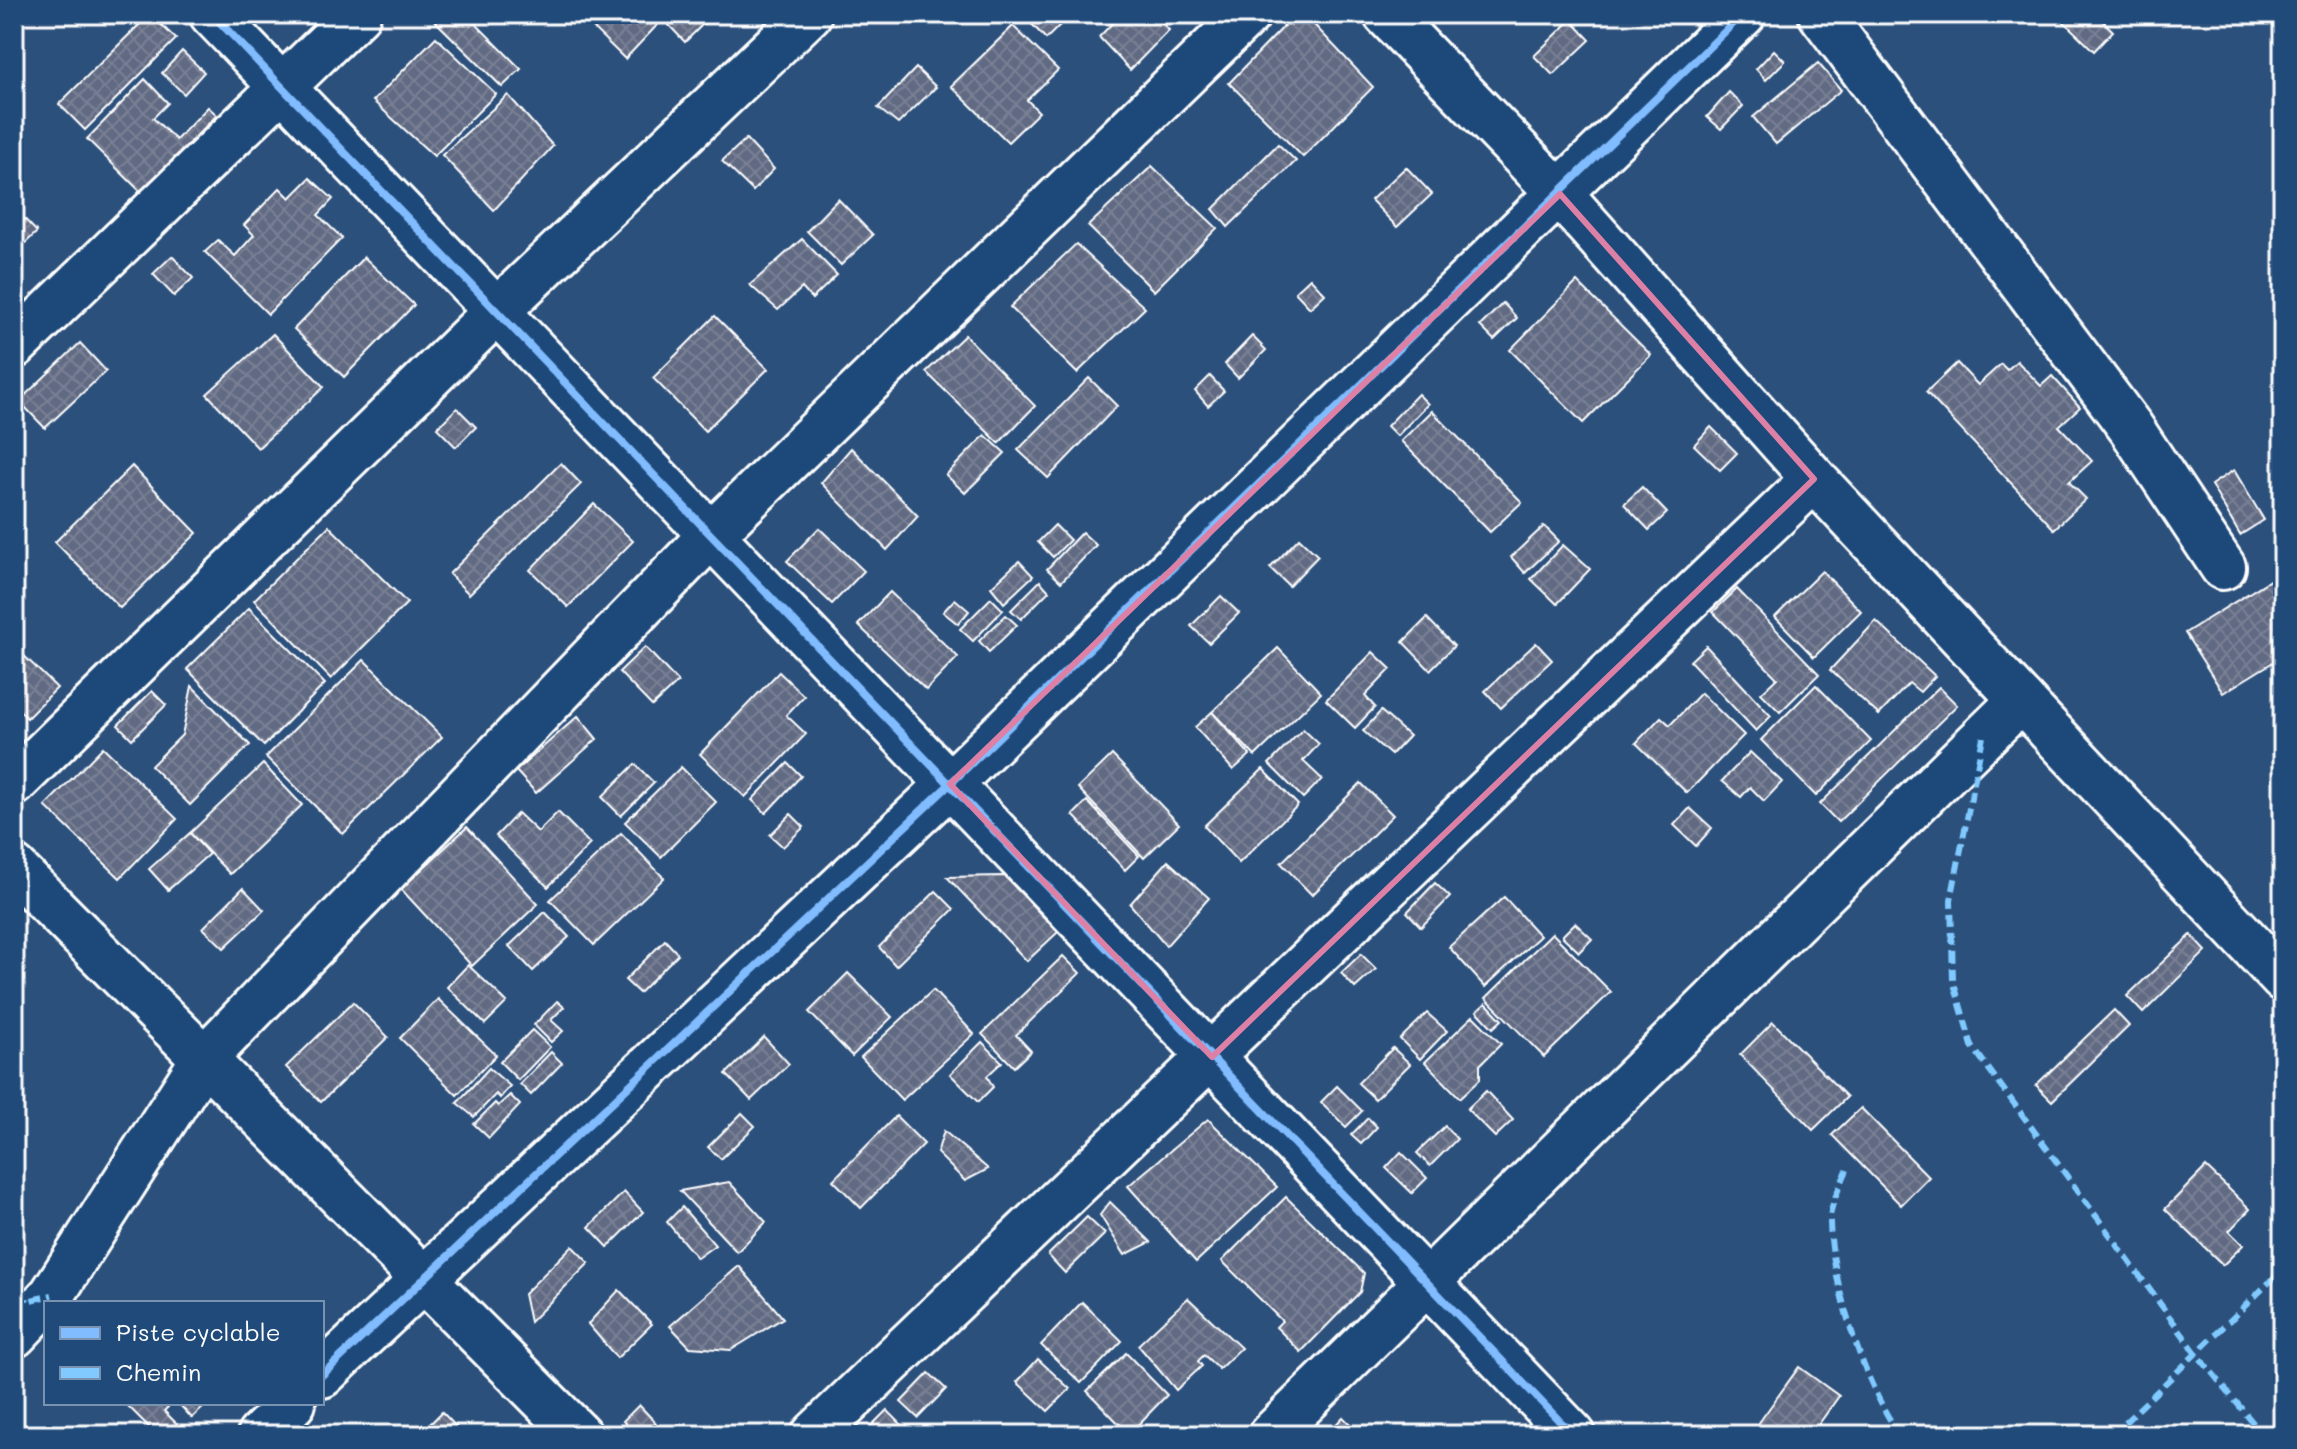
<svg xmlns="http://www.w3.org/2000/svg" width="2297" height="1449" font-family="Mali,sans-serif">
<defs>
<pattern id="building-cross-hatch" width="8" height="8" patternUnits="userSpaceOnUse" patternTransform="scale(2)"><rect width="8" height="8" fill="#616a82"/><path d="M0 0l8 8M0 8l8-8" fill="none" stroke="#798095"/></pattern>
</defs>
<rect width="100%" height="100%" fill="#2c507c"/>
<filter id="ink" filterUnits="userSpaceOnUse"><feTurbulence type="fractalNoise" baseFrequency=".0125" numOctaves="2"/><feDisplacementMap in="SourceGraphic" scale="16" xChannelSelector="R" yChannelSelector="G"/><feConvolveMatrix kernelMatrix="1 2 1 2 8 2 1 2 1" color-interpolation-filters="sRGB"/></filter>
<g filter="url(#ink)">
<g fill="url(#building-cross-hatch)" stroke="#fff" stroke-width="2">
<path d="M150,14L176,39L85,130L59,104Z"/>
<path d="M434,14H472L469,17L521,69L502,87L431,17Z"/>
<path d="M600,14H713L685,42L663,19L625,59L590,25Z"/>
<path d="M1033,14H1071L1046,39L1027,19Z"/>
<path d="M1121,14H1153L1169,30L1130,70L1099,37Z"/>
<path d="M1296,14H1304L1373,87L1303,157L1229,83Z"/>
<path d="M2056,14H2096L2113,31L2094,51Z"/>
<path d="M1571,20L1590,40L1553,75L1534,56Z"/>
<path d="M1013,26L1058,70L1027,100L1039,112L1008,142L951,86Z"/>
<path d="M436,37L496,94L434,156L373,101Z"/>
<path d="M1774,50L1785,61L1766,80L1756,69Z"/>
<path d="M182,51L204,72L184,94L162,73Z"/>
<path d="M1818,63L1841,90L1776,144L1753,117Z"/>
<path d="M916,68L936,87L898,124L878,108Z"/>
<path d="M145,79L168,103L153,118L176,140L208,107L217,115L141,192L87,139Z"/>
<path d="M1729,92L1743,106L1721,129L1707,117Z"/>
<path d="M508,95L553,146L494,210L442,155Z"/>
<path d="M746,139L774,169L753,191L722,161Z"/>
<path d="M1278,144L1296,161L1228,227L1213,209Z"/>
<path d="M1152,166L1217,228L1154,291L1088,226Z"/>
<path d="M1406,167L1432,194L1397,227L1371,200Z"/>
<path d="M310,178L333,199L318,215L342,238L268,314L205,252L218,240L235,256L254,235L244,225L280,188L290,198Z"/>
<path d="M838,199L873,235L841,265L807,231Z"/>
<path d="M14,208L37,232L14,254Z"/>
<path d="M802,239L837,275L812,299L802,288L778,310L750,285Z"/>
<path d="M1076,244L1145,308L1077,373L1010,307Z"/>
<path d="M172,256L193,278L174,296L153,274Z"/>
<path d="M364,257L414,305L344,377L294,329Z"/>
<path d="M1310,278L1325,294L1310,308L1295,292Z"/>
<path d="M1577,282L1651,355L1583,423L1510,350Z"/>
<path d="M1503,303L1517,318L1494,340L1480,326Z"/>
<path d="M715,316L768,369L705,431L653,378Z"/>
<path d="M273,334L324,387L258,448L207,394Z"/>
<path d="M965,335L1035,406L999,443L926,372Z"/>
<path d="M1252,336L1266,350L1238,378L1225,364Z"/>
<path d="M80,343L106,371L45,428L19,401Z"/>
<path d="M2017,361L2041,386L2052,376L2080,407L2059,426L2092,461L2069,482L2086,499L2054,529L1926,392L1957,363L1978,385L2001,364L2007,370Z"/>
<path d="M1210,376L1224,391L1208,406L1195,391Z"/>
<path d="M1089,378L1117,406L1048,478L1018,450Z"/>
<path d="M1418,394L1428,404L1397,436L1387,426Z"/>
<path d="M457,408L476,427L456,447L437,428Z"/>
<path d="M1432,411L1522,502L1490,532L1401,441Z"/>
<path d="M1711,427L1737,453L1720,470L1694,445Z"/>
<path d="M985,435L1005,453L965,493L946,475Z"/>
<path d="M851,448L918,516L887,550L821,483Z"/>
<path d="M561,463L581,484L469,594L449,574Z"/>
<path d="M132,466L197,533L120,608L55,542Z"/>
<path d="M2234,470L2264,520L2240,535L2211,485Z"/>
<path d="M1642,487L1667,513L1649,530L1624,504Z"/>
<path d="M594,504L633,541L568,607L530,570Z"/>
<path d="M1055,525L1070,540L1053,557L1038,542Z"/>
<path d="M329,526L407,603L331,679L254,600Z"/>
<path d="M1544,526L1559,541L1525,573L1511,557Z"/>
<path d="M819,528L864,571L832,604L787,561Z"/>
<path d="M1082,532L1096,545L1061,582L1047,569Z"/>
<path d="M1299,538L1318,556L1289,586L1270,568Z"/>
<path d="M1563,545L1590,569L1557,604L1531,579Z"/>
<path d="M1019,561L1033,576L1004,603L991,587Z"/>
<path d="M1822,571L1861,611L1814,657L1775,617Z"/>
<path d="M2270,580L2283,601V656L2223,693L2185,633Z"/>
<path d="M1040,581L1049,591L1021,619L1011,610Z"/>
<path d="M1737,589L1819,674L1780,712L1761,693L1777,678L1713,612Z"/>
<path d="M890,592L958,657L926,690L858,625Z"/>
<path d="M1221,596L1239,613L1209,643L1191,626Z"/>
<path d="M991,598L1003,610L973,641L960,629Z"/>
<path d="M955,599L969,611L958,624L943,612Z"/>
<path d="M249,608L325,684L264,746L187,669Z"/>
<path d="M1006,615L1017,625L989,652L979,641Z"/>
<path d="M1427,618L1454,646L1430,670L1403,642Z"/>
<path d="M1876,621L1935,676L1920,692L1909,683L1879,715L1830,670Z"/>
<path d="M1536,643L1552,660L1501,708L1485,691Z"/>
<path d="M14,646L57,688L27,718L14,705Z"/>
<path d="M1706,646L1771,716L1756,731L1690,661Z"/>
<path d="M645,647L678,682L652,706L619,672Z"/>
<path d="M1278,648L1321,693L1255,756L1212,712Z"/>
<path d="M1373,652L1391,669L1365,696L1375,707L1355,728L1326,700Z"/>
<path d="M364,660L442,737L343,834L266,757Z"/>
<path d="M779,672L804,696L786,715L806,734L745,797L700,754Z"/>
<path d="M1816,685L1871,741L1816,796L1761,740Z"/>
<path d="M192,686L250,745L190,805L151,766L182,735Z"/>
<path d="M1939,687L1957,705L1838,822L1820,804Z"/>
<path d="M152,691L166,705L132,739L118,725Z"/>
<path d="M1701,693L1744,735L1687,793L1636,743L1661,717L1670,725Z"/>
<path d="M1381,711L1409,736L1391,755L1363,731Z"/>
<path d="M1212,712L1250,755L1233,770L1195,727Z"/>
<path d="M578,716L597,739L536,793L516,771Z"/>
<path d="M1303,729L1319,744L1303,761L1322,779L1303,798L1269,764Z"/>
<path d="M103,747L177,819L120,878L45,806Z"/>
<path d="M1750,752L1782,782L1764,801L1750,787L1741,797L1722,781Z"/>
<path d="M1112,755L1179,824L1144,858L1078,788Z"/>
<path d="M788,763L801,776L766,813L752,800Z"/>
<path d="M263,764L302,805L230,874L190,833Z"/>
<path d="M635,764L654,783L621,816L602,797Z"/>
<path d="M681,767L716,802L661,857L625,822Z"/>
<path d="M1263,769L1298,805L1239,863L1204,826Z"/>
<path d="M1361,783L1393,815L1312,895L1281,863Z"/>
<path d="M1087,801L1139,856L1125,870L1073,815Z"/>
<path d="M1690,808L1712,828L1696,846L1674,825Z"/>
<path d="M558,812L590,844L548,887L496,836L518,813L538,832Z"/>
<path d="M791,814L804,827L783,847L770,835Z"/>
<path d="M467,827L538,904L472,966L401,889Z"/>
<path d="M190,833L209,854L168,890L149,869Z"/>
<path d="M621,833L664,878L594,945L550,900Z"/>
<path d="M1168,861L1209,898L1166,946L1130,904Z"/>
<path d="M1005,876L1058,932L1027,961L947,877Z"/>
<path d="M1435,883L1450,897L1421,927L1407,912Z"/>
<path d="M243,888L264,910L224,948L203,928Z"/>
<path d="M936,891L954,909L896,966L879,947Z"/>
<path d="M1504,897L1540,936L1485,987L1449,947Z"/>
<path d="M545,912L569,937L533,971L509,946Z"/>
<path d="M1575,923L1592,939L1579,952L1562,936Z"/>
<path d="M1552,933L1611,992L1544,1057L1486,998Z"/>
<path d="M2191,935L2206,951L2143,1013L2127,996Z"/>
<path d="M665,940L678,954L639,993L625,980Z"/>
<path d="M1361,954L1376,969L1355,988L1341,973Z"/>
<path d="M1063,956L1080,973L1016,1035L1031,1051L1014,1067L982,1034Z"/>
<path d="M468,965L507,1002L485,1024L447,987Z"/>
<path d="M848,973L892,1017L852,1056L809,1012Z"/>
<path d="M933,990L974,1034L902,1100L861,1057Z"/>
<path d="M438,999L496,1055L457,1095L400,1038Z"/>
<path d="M557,1001L564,1007L551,1020L563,1031L551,1042L534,1025Z"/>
<path d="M353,1002L388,1037L321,1102L286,1067Z"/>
<path d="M1486,1003L1502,1020L1493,1028L1477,1011Z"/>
<path d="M2114,1010L2129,1026L2052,1101L2036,1085Z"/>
<path d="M1427,1013L1447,1031L1420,1059L1400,1039Z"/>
<path d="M1473,1016L1501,1044L1480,1065V1079L1460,1098L1425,1062Z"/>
<path d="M1773,1022L1847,1097L1813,1130L1740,1055Z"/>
<path d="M532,1030L550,1047L518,1080L500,1062Z"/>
<path d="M764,1037L789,1064L751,1100L726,1074Z"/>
<path d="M982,1042L1002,1062L987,1076L993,1087L978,1102L950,1074Z"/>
<path d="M1393,1048L1410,1064L1375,1099L1358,1083Z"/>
<path d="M551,1052L562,1063L531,1095L520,1084Z"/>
<path d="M489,1068L510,1086L500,1098L496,1094L474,1117L457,1103Z"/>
<path d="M1337,1086L1362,1111L1346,1127L1321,1102Z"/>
<path d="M1486,1091L1513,1120L1495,1137L1467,1109Z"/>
<path d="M510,1095L520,1105L489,1138L474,1124L495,1103L498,1106Z"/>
<path d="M1861,1108L1929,1177L1901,1205L1832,1135Z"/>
<path d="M742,1113L755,1126L721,1159L708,1147Z"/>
<path d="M896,1116L924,1144L861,1208L833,1180Z"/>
<path d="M1368,1118L1377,1127L1361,1144L1351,1135Z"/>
<path d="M1208,1119L1277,1187L1196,1262L1128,1186Z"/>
<path d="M1445,1126L1457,1139L1430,1166L1417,1153Z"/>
<path d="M944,1131L988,1169L965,1181L937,1153Z"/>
<path d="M1401,1152L1427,1178L1412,1193L1386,1168Z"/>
<path d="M2206,1167L2250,1209L2229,1231L2243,1245L2223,1265L2165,1209Z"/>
<path d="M729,1182L766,1222L737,1252L680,1191Z"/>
<path d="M624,1192L643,1212L608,1247L589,1227Z"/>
<path d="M1286,1197L1364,1273L1360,1292L1301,1352L1276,1327L1282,1321L1222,1261Z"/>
<path d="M1110,1202L1151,1242L1125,1255L1100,1215Z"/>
<path d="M682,1207L715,1245L697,1258L667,1222Z"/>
<path d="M1087,1217L1105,1234L1065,1273L1048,1255Z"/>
<path d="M572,1246L589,1263L530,1322L524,1294Z"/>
<path d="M739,1266L783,1318L731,1350L690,1347L670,1326Z"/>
<path d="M619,1290L652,1324L617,1358L588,1324Z"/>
<path d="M1188,1298L1241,1348L1219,1369L1204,1355L1198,1361L1202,1366L1176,1390L1138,1345Z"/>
<path d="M1082,1302L1122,1341L1081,1383L1041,1345Z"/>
<path d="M1126,1353L1167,1395L1129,1434L1087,1391Z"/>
<path d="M1038,1359L1070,1389L1048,1411L1017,1382Z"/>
<path d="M1799,1367L1839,1396L1811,1435H1772L1758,1424Z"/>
<path d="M929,1373L946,1389L918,1418L901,1402Z"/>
<path d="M131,1403H172L164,1411L179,1426L170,1435H157L128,1406Z"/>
<path d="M178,1403H208L192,1418Z"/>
<path d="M639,1405L656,1423L644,1435H636L623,1421Z"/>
<path d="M887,1410L907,1430L902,1435H862Z"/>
<path d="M442,1412L464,1435H419Z"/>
<path d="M1343,1417L1361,1435H1326Z"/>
</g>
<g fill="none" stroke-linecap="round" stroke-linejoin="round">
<defs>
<g id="minor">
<path d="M212,14L1573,1435"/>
<path d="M1386,14L1560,194L1814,479L2283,979"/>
<path d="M1821,14L2131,428L2223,567"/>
<path d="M14,346L358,14"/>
<path d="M14,783L497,311L809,14"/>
<path d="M14,868L579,1435"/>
<path d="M14,1335L52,1295L203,1060L711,535L1248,14"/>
<path d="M322,1375L950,784L1743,14"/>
<path d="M260,1435L293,1403"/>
<path d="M814,1435L1814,479"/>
<path d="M1271,1435L2021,700"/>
</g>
</defs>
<use href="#minor" stroke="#fff" stroke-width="50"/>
<use href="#minor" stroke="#1f4a7a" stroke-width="44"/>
<g stroke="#80caff" stroke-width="6" stroke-dasharray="12 6" stroke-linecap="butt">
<path d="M1983,737L1951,900L1953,980L1972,1046L2196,1353L2263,1435"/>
<path d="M1847,1170C1841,1185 1829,1206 1830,1222C1831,1282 1865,1387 1900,1435"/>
<path d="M14,1265L27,1301"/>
<path d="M14,1304L52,1295"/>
<path d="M2112,1435L2283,1269"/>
</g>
<defs>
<g id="cycleway">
<path d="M212,14L1573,1435"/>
<path d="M322,1375L950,784L1743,14"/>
</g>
</defs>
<use href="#cycleway" stroke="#1f4a7a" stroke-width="13"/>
<use href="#cycleway" stroke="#80bcff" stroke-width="8"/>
</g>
</g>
<path fill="none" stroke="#dd80a5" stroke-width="6" stroke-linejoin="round" d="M1560,194L1814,479L1212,1057L950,784Z"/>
<rect width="2297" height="1449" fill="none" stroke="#1f4a7a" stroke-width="48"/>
<rect x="24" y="24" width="2249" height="1401" fill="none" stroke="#fff" stroke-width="3" filter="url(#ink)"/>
<rect x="44" y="1301" width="280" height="104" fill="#1f4a7a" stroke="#7992af" stroke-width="2"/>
<rect x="60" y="1327" width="40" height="12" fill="#80bcff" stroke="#7992af" stroke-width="2"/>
<text x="116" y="1341" font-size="24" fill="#ffffff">Piste cyclable</text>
<rect x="60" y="1367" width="40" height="12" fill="#80caff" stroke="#7992af" stroke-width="2"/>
<text x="116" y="1381" font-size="24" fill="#ffffff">Chemin</text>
</svg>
